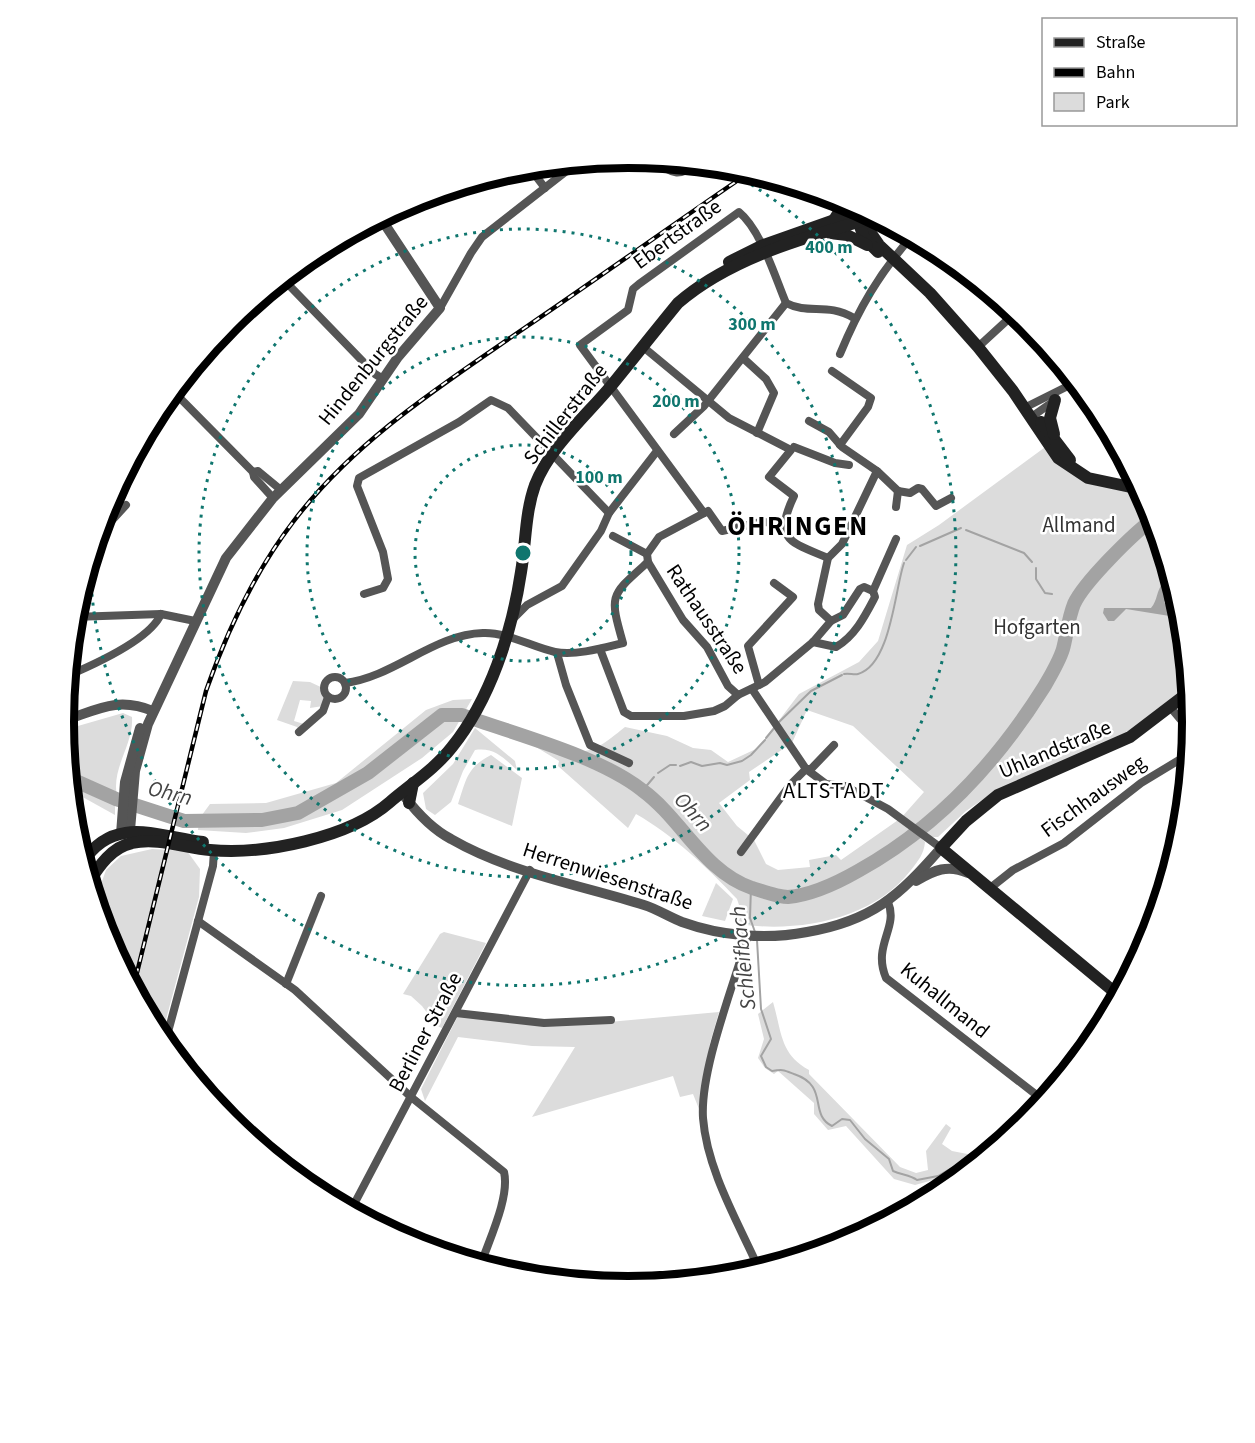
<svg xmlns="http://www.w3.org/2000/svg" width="1255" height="1443" font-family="'Source Sans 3',sans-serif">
<rect width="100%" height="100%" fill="#fff"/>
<g fill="#dcdcdc" fill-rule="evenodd">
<path d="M1048,445L1074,471L1141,491L1149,506L1181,612L1189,692L1144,728L998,789L966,811L938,837H932L904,820L925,842C924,854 918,861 911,870C873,920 797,933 738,924L740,908L737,899C708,868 673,835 636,814L628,828L558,766L559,761L536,747L540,740C585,755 587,758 625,727L667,736L693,748L711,750L728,762L758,748L799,694L859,662L878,641L907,545L939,525ZM807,710L853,726L924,792L901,818L841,860L836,855L809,860L810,867L778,870L766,864L754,840L737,826L719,803L750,780L749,772L792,743Z"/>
<path d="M293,681L310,682L325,689L323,706L310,708L311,701L300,700L294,721L304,724L299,732L297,727L277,720Z"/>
<path d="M472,699L453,732L422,758L342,810L284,828L246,833L198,830L199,819L210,804L266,803L336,783L426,710L453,700Z"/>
<path d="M123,713L132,717C134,744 111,768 117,796L68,776L64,730Z"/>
<path d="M475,728L515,761L517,770C504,758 494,747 475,750L463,771L451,802L435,815L426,809L423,793L453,764Z"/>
<path d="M491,755L522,778L512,826L458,804C466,780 467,767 491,755Z"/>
<path d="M69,783L115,802V815L70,790Z"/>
<path d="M152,849L187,851L200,869L199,897L161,1038L106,937L95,901L106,870L121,856Z"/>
<path d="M716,883L733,899L725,921L702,916Z"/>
<path d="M444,932L486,943L442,1028L437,1026L422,1006L411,996L403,994L440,934Z"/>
<path d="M773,1002C782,1033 780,1054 809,1070V1074L900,1167L916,1173L928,1170L926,1151L946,1124L951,1128L942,1144L952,1151L983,1157L966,1171L915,1185L894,1179L846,1126L828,1130L814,1114V1103L778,1071L774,1074L765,1068L758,1058L764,1039L758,1014Z"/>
<path d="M719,1012L710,1043L699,1109L693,1094L680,1097L673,1076L532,1117L575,1047L532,1046L458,1037L425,1101L421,1089L458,1016L576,1025Z"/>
</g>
<path fill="#a3a3a3" d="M1172,582L1178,600L1171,602L1166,599L1164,602L1170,612L1177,615L1180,608L1182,618L1126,609L1114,621H1108L1103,613L1104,608H1151C1158,600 1156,591 1163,583Z"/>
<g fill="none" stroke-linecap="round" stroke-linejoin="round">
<g stroke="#a3a3a3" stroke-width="2">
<path d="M966,530L1024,553L1032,562"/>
<path d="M920,546L961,528"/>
<path d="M906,560L916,547"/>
<path d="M1036,568V579L1045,593L1052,594"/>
<path d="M844,674C849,673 854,675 858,674C891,665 895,588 904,563"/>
<path d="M778,723L811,691L842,675"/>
<path d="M766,738L775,727"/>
<path d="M680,766L691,762L702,766L720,763L727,765L742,761L751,755L765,740"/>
<path d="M658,773L670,765H676"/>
<path d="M643,790L654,777"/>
<path d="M751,887L750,918L755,932"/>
<path d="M757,940L761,1009L771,1039L761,1056L766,1067L772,1071C783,1069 784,1070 794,1074C830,1086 808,1114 832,1126L842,1119L850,1120L865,1139L889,1159L893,1171C902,1175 910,1175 917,1180L938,1176L967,1159L977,1161"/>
</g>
<path stroke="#a3a3a3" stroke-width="14" d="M69,778L116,799L184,821L262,820L298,813L368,773L442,715H462C517,735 597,755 642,790C682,819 703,871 752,888C762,891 778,897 788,897C812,895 837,883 858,871C936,828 997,762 1044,687C1051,675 1059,662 1063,649C1067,634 1068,619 1074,604C1084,582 1133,534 1153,519"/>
<g stroke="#555" stroke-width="8">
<path d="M657,160C672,176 680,176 698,164"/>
<path d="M529,167L545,188"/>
<path d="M282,278L375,374L383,379"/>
<path d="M440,308L471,253L482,237L578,162"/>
<path d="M642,346L729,418L791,450L769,477L794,496C773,540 790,542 828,558"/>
<path d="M978,347L1015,313"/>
<path d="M840,354C859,308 879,274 912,236"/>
<path d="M743,358L766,379L774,393L757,433"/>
<path d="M832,371L871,398L868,407L840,445"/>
<path d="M172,390L253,472L254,477L273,498"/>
<path d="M1024,408L1076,382"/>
<path d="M1030,418L1054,401"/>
<path d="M809,421L829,432L842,447L877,471L898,491"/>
<path d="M674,434L704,406L786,303"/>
<path d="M794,447L835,463L849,465"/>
<path d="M253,472L258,471L281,490"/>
<path d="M898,491L910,493L918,488L922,489L936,506L951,498"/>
<path d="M896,507L898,491"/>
<path d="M704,513L580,345L628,310L633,289L639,284L739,212C761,230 775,277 786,303C809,315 827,302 854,318"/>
<path d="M104,529L126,505"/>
<path d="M613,536L647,554"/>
<path d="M364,594L383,588L388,579L383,552L357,486L359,478L459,422L491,400L508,408L609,513"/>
<path d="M73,617L161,614L195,621"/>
<path d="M512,620L527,605L562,586L601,531L609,513L657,451"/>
<path d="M831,621L843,615L860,589L864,587L873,591"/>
<path d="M813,642L836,647C855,636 865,616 875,597L873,591L896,539"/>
<path d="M600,649L624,712L631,716H684L714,711L725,706L738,695L765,682L813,642L831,621L819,610L818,604L828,558L842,544L877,471"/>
<path d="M557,653L566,685L590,745L629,763"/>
<path d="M67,676C93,665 150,640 161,614"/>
<circle cx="335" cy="688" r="11"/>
<path d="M345,683C394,677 434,634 483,633C507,632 532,647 555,652C575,656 603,648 623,643C609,594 610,596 648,562"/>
<path d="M759,685L748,646L793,597L774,583"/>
<path d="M752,689L806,769L826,784L845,786L888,809L941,848"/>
<path d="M738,695L728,686L707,647L683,620L648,562L647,554L659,537L708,511L722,531L761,522L783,523"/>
<path d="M1170,707L1191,732"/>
<path d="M299,732L323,711L328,697"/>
<path d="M741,852L790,785L806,769H811L834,745"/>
<path d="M989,889L1013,870L1064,843L1141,783L1189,754"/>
<path d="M888,902C899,928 872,945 886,978L1043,1100"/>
<path d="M198,921L295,990L411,1097L504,1172C510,1197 489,1240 481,1264"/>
<path d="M748,935C734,985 700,1069 703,1118C707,1170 738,1222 759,1269"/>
<path d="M286,984L321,896"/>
<path d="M456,1013L544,1023L611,1020"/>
<path d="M165,1043L213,866L214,851"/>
<path d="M351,1210L530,870"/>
</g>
<g stroke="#555" stroke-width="10">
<path d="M63,721C97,710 117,696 153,711"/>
<path d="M405,797C418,814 432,829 451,839C510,873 580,885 644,905C657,909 669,917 682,922C721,936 766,940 807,932C872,921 899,896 941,848"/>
<path d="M130,830L135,771L148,724L226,558L273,498L359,414L398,357L440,308L380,217"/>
<path d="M121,834L125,782L140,728"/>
<path d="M916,881C934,870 948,864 968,873"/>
</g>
<g stroke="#222" stroke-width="12">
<path d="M867,213L870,232L879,245L930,293L978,347L1013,391L1058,458L1088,478L1140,489"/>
<path d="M857,217L864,238L878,252"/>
<path d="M834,220L846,201"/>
<path d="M830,233L847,235L867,245"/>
<path d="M729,262L761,246L863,210"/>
<path d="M1041,422L1070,460"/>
<path d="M1054,434L1050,418L1055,400"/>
<path d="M409,803L413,783"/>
<path d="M83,862C114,814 159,837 203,842"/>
<path d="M89,882C99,866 112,847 132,843C157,837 186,848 210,850C264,855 349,838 390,802C411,784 435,769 452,747C490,700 512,632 521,572C526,543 525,513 535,485C550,447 585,417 611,386C633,359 655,331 678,303C731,257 807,237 875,217"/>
<path d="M1118,995L941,848L966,821L998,795L1130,737L1189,692"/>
</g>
<defs>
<path id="rail" d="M133,989L206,691C227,631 254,573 293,522C355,440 442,385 526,327C601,276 675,223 750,172"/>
</defs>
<use href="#rail" stroke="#000" stroke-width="4.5"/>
<use href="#rail" stroke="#fff" stroke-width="2" stroke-dasharray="7" stroke-linecap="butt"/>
</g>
<g fill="none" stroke="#0f766e" stroke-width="3" stroke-dasharray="3 6">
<circle cx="523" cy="553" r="108"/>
<circle cx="523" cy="553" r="216"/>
<circle cx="523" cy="553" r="324"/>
<path d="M720 167A433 433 0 1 1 90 561"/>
</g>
<g text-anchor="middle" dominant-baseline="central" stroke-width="5" stroke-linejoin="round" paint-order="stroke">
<g font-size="21" fill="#000" stroke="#fff">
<text transform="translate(677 234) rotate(-36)">Ebertstraße</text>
<text transform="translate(373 360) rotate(-51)">Hindenburgstraße</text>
<text transform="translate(565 414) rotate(-52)">Schillerstraße</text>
<text transform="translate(707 619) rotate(56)">Rathausstraße</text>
<text transform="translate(1055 749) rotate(-23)">Uhlandstraße</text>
<text transform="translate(1093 796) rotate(-36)">Fischhausweg</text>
<text transform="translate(608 876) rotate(18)">Herrenwiesenstraße</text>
<text transform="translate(945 1000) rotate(39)">Kuhallmand</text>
<text transform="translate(425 1032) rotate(-62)">Berliner Straße</text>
</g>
<g font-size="21" fill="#333" stroke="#fff">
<text x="1079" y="525">Allmand</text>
<text x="1037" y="627">Hofgarten</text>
</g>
<g font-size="22" letter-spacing="1.5" fill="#000" stroke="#fff">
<text x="834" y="791">ALTSTADT</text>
</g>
<g font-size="22" font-style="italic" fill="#444" stroke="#fff">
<text transform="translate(170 793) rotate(14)">Ohrn</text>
<text transform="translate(693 812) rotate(48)">Ohrn</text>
<text transform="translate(743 958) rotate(-96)">Schleifbach</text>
</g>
<g font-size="27" font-weight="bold" letter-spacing="1.5" fill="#000" stroke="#fff">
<text x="798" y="526">ÖHRINGEN</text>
</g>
</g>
<path d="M0 0H1255V1443H0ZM74 722a554 554 0 1 1 1108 0a554 554 0 1 1-1108 0Z" fill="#fff" fill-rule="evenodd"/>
<path fill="none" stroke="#000" stroke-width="8" d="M74 722a554 554 0 1 1 1108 0a554 554 0 1 1-1108 0Z"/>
<circle cx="523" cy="553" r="9" fill="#0f766e" stroke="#fff" stroke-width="3"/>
<g font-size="18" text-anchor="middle" font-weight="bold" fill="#0f766e" stroke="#fff" stroke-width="5" stroke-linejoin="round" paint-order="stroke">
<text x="829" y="253">400 m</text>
<text x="752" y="330">300 m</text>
<text x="676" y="407">200 m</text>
<text x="599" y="483">100 m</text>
</g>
<rect x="1042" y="18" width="195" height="108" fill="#ffffff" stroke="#999999" stroke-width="1.5"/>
<rect x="1054" y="38" width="30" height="9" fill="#222222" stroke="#999999" stroke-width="1.5"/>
<text x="1096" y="48" font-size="18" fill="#000000">Straße</text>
<rect x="1054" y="68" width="30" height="9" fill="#000000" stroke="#999999" stroke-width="1.5"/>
<text x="1096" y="78" font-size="18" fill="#000000">Bahn</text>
<rect x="1054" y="93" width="30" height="18" fill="#dcdcdc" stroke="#999999" stroke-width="1.5"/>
<text x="1096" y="108" font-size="18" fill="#000000">Park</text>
</svg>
